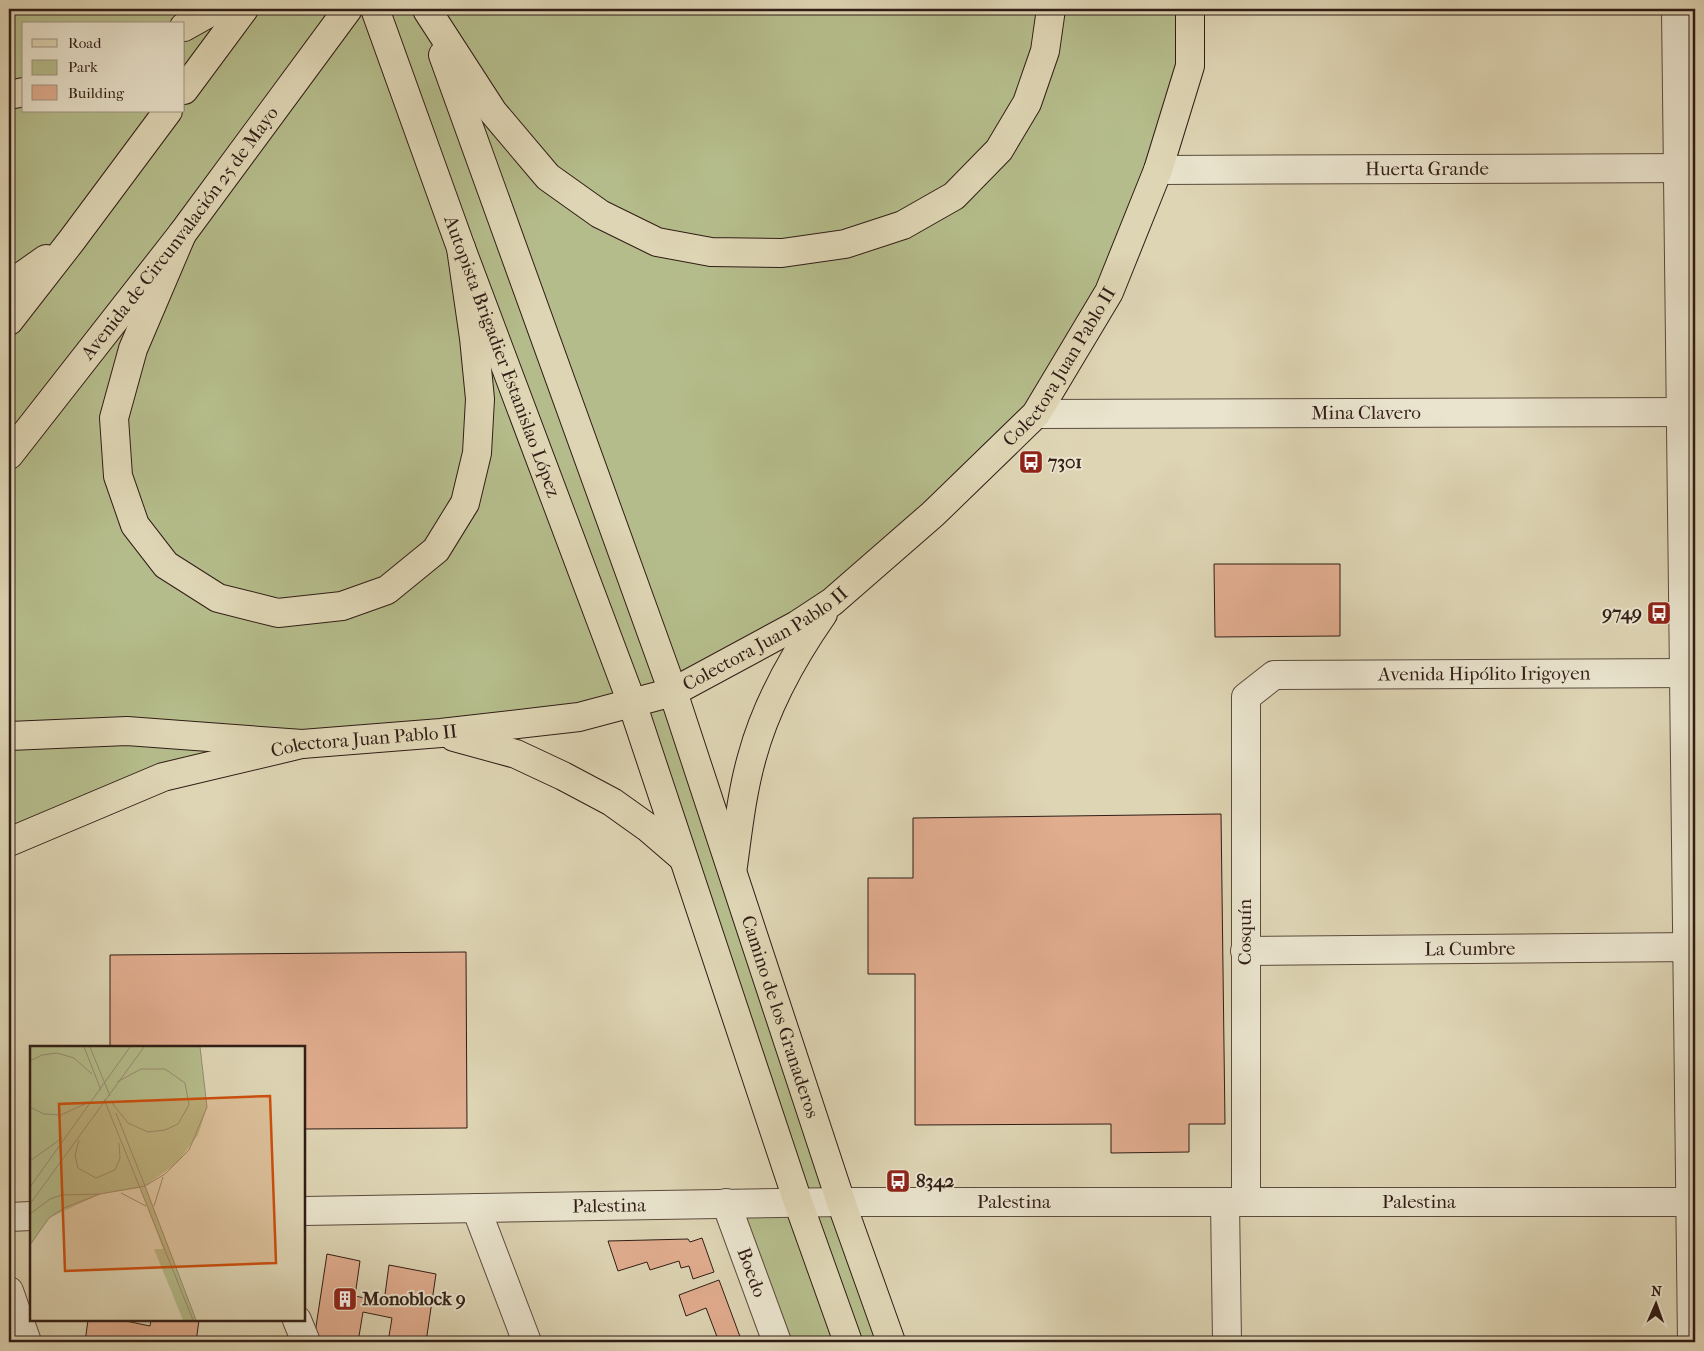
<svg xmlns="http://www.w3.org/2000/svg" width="1704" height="1351" font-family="'IM FELL French Canon',serif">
<rect width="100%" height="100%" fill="#ded5b4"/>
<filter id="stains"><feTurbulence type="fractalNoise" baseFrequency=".004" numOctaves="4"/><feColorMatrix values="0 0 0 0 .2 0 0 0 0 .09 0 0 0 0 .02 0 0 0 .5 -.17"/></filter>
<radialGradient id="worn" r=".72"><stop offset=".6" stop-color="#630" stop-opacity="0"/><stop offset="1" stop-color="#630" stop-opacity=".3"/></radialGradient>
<path fill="#b5bc8b" stroke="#736c50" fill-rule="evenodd" d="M9,9H1190L1158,170L1036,414L832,602L673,692L891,1342H777L726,1203L797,1202L632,703L302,744L9,842ZM24,24H184V111H24Z"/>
<g fill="#e1ad8f" stroke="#311d16">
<path d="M1214,564H1340V636L1215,637Z"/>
<path d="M1221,814L1225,1124H1189V1152L1111,1153V1124L915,1125V974H868V878H913V818Z"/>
<path d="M466,952L467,1128L304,1129V1047H110V955Z"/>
<path d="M702,1238L714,1272L693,1279L689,1266L681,1268L679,1261L650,1270L647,1262L618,1271L608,1241L688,1239L690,1242Z"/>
<path d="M327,1254L360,1261L355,1296L384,1302L389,1265L436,1274L426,1342H388L392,1318L363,1312L358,1342H325L314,1340Z"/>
<path d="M719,1280L742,1342H719L706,1308L686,1316L679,1295Z"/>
<path d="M88,1320H121L150,1326L151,1320H199L196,1342H156L130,1337L129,1342H85Z"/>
</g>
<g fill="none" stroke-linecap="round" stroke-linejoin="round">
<defs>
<g id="minor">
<path d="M1676,9L1692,1342"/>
<path id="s1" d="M1158,170L1695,168"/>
<path id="s2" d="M1036,414L1695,412"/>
<path id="s3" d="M1245,951L1695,947"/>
<path d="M1225,1202L1227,1342"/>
<path id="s4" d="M1246,1202V697L1274,675L1695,673"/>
<path id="s5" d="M726,1203L777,1342"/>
<path d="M476,1208L527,1342"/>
<path id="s6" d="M304,1211L841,1202H1695"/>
<path d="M9,1217L31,1216"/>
<path d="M9,1291L27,1342"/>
<path d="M297,1320L306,1342"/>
</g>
<g id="major">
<path id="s7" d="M673,692L841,1202L891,1342"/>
<path d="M632,703L798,1202L848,1342"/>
<path d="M454,737L516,754L563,776L612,802L647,827L683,858"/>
<path id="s8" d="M9,842L163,777L302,744L441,733L579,717L673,692L797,625L832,602L933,514L1036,414L1109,292L1158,170L1190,66V9"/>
<path d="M733,866C738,830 742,792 752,757C766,705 793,657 823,614"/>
</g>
<g id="highway">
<path id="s9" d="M375,9L461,248L632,703"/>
<path d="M427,10L493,112L548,177L600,214L657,242L711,252L782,253L845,244L903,225L954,196L999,150L1027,103L1045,51L1051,9"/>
<path d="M184,27L216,9"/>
<path d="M443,55L673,692"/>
<path d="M184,90L244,9"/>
<path d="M9,95L24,92"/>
<path d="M182,234L133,349L114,418L118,476L135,525L166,565L218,598L278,613L342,606L387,590L436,550L465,503L477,453L480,399L474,338L461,248"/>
<path d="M9,285L46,259"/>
<path d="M9,321L72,240L168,111"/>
<path id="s10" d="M9,455L182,234L348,9"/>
<path d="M9,736L127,731L302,744"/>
</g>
</defs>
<use href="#minor" stroke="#5c4b3e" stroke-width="30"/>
<use href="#major" stroke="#311d16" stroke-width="30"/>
<use href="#highway" stroke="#311d16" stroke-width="30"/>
<use href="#minor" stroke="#eae4ce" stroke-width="28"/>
<use href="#major" stroke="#ded5b4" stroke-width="28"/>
<use href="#highway" stroke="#ded5b4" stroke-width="28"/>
</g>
<defs>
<symbol id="bus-square" viewBox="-11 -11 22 22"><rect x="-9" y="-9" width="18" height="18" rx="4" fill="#8f2418" stroke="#eae4ce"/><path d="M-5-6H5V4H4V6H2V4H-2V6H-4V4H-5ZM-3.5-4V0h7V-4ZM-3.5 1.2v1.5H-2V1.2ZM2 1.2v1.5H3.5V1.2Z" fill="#fff"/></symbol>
<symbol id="building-square" viewBox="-11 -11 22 22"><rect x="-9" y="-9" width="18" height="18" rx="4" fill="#8f2418" stroke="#eae4ce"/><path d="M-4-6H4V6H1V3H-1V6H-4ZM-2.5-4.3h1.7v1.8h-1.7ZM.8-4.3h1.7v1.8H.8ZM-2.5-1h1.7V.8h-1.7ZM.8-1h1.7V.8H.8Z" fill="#fff"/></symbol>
</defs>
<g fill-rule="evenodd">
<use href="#bus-square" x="1017" y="448" width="28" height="28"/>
<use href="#bus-square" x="1645" y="599" width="28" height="28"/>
<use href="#bus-square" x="884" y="1167" width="28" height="28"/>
<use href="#building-square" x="331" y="1285" width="28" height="28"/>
</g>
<g text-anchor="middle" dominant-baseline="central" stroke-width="4" stroke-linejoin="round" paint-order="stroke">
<g font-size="19" fill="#311d16" stroke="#eae4ce">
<text stroke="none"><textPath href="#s1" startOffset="269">Huerta Grande</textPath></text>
<text stroke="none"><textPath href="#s10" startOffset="280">Avenida de Circunvalación 25 de Mayo</textPath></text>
<text stroke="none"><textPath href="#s9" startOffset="370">Autopista Brigadier Estanislao López</textPath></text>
<text stroke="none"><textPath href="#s8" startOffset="1198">Colectora Juan Pablo II</textPath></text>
<text stroke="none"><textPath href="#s2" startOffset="330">Mina Clavero</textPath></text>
<text stroke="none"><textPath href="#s8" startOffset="792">Colectora Juan Pablo II</textPath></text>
<text stroke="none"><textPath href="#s4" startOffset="751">Avenida Hipólito Irigoyen</textPath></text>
<text stroke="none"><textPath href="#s8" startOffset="372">Colectora Juan Pablo II</textPath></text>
<text transform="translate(1245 932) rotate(-90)">Cosquín</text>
<text stroke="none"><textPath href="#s3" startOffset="225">La Cumbre</textPath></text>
<text stroke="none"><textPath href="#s7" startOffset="342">Camino de los Granaderos</textPath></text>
<text stroke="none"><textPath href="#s6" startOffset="710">Palestina</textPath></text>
<text stroke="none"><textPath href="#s6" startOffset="1115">Palestina</textPath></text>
<text stroke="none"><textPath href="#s6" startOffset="305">Palestina</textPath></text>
<text stroke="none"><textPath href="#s5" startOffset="74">Boedo</textPath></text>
</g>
<g font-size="19" font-weight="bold" fill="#311d16" stroke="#eae4ce" text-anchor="start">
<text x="1048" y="462">7301</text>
<text x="1642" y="613" text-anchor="end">9749</text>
<text x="916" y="1181">8342</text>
<text x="362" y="1299">Monoblock 9</text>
</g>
</g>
<g transform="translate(30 1046)">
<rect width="275" height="275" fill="#ded5b4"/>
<path d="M0,1H170L177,61L168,89L147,117L115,140L166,274H153L124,203H133L110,142L70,148L19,172L0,199Z" fill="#b5bc8b"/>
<path fill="none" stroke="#998b75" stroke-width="1" d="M54,1L71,44M60,1L80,50M0,15L12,9L27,7L44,12L62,28M74,53L110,142M82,57L98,77L118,86L135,84L148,78L159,59L155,37L135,23H111L87,36M0,61L14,68L31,69L59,56M86,67L115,140M49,94L45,109L48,122L66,132L85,124L90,112L89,97M0,115L32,92M115,140L166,274M0,141L100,1M110,142L163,274M91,147L116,160M0,158L114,1M124,160L133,131M0,168L20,153L32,149L70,148M0,199L19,172L34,162L70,148L115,140L135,128L159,104L177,61L170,1"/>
<path fill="#cd500e" fill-opacity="0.15" stroke="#cd500e" stroke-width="2.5" d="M240,50L246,217L35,225L29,58Z"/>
<rect width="275" height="275" fill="none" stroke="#311d16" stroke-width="2.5"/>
</g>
<rect width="1704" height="1351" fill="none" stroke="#ded5b4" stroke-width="30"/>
<rect x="10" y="10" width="1684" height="1331" fill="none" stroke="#311d16" stroke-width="2.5"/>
<rect x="15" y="15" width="1674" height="1321" fill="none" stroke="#311d16"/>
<rect x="22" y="22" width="162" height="90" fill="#eae4ce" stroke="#a09484"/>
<rect x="32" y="39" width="25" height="8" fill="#ded5b4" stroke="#a09484"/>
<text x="68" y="48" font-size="15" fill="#311d16">Road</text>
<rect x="32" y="60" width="25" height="15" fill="#b5bc8b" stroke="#a09484"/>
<text x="68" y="72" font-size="15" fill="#311d16">Park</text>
<rect x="32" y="85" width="25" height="15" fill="#e1ad8f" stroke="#a09484"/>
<text x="68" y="98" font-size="15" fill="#311d16">Building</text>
<g transform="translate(1656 1304) rotate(2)" stroke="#eae4ce" stroke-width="4" paint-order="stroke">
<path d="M0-4L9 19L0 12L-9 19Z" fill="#311d16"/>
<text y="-8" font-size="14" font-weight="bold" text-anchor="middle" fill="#311d16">N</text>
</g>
<rect width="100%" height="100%" filter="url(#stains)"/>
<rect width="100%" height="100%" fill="url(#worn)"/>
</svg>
